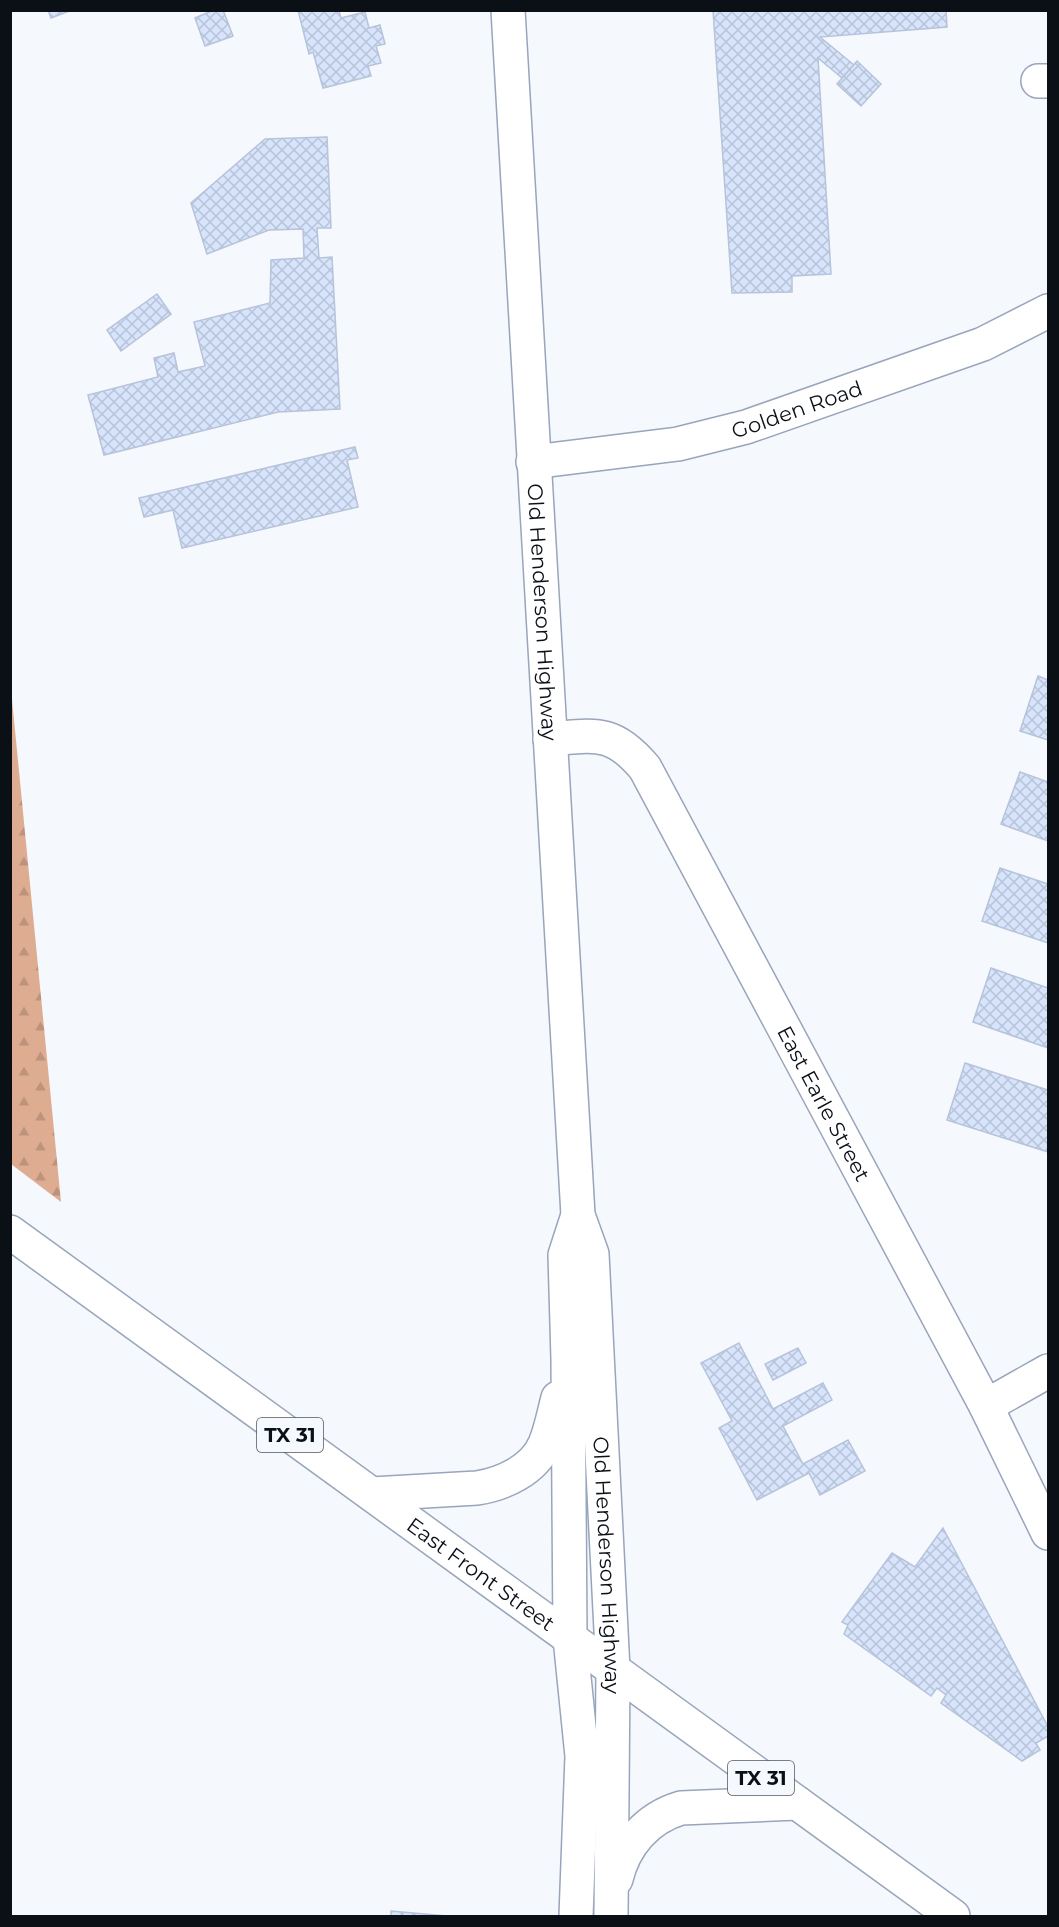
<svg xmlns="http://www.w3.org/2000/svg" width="1059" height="1927" font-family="Montserrat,sans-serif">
<defs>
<pattern id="forest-firs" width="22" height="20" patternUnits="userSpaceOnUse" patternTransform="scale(1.5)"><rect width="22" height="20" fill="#deac91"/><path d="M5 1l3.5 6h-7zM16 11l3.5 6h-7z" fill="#bd937c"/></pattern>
<pattern id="building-cross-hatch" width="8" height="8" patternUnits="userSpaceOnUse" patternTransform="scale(1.5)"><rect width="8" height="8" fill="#d7e4fc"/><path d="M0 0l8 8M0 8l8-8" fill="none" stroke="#b7c3d7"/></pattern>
</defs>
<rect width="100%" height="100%" fill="#f5f8fd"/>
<path fill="url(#forest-firs)" d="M11,689L61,1202L11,1164Z"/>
<g fill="url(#building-cross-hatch)" stroke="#b6c3da" stroke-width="1.5">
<path d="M48,10H72L51,18Z"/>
<path d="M214,10H223L233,36L205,46L195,18Z"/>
<path d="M298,10L339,11L341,18L365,12L369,28L380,25L385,44L376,46L381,63L368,66L371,76L323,88L313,52L309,54Z"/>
<path d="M713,10H946L947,27L820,37L854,65L842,78L818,58L831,274L792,276V292L732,293Z"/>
<path d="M857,61L881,84L861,106L837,84Z"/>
<path d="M327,137L331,228H317L319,258L332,257L340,409L278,412L104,455L88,395L158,377L154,358L174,353L178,372L205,366L194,322L270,303L271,260L304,258L303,229L269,230L207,254L191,203L265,139Z"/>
<path d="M157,294L171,314L121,351L107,330Z"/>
<path d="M355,447L358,458L347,460L358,507L182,548L173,510L144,517L139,498Z"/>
<path d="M1038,676L1048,680V740L1020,731Z"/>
<path d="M1020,772L1048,782V841L1001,824Z"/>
<path d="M1000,868L1048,884V943L982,921Z"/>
<path d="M991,968L1048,988V1048L973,1022Z"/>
<path d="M965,1063L1048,1090V1152L947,1120Z"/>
<path d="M739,1343L773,1409L823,1383L832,1400L783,1426L803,1464L848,1440L865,1471L820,1495L809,1473L757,1500L719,1428L732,1421L701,1363Z"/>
<path d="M798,1348L806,1363L773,1380L765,1364Z"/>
<path d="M943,1528L1048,1727V1736L1036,1743L1040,1750L1022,1761L941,1703L946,1695L937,1688L931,1696L844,1634L848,1625L842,1622L892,1553L915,1567Z"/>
<path d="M391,1911L447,1916H391Z"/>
</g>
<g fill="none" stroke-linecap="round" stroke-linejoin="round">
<defs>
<g id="minor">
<path d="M1038,81H1048"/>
<path id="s1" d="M533,462L678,444L746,427L983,344L1048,311"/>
<path id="s2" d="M550,739C597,735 613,730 645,768L986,1406L1048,1533"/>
<path d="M986,1406L1048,1371"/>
</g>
<g id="major">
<path id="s3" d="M508,10L578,1215L592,1254L613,1670L611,1916"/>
<path id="s4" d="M10,1232L953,1916"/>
<path d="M372,1494L477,1488C503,1484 534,1470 545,1444C551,1430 554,1413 558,1398"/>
<path d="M616,1879C624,1845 647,1818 681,1808L797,1803"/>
<path d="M576,1916L582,1756L570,1638L568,1359L565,1255L578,1215"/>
</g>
</defs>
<use href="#minor" stroke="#99a5bb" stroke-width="36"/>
<use href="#major" stroke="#99a5bb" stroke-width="36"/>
<use href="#minor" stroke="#fff" stroke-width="33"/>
<use href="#major" stroke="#fff" stroke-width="33"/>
</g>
<g text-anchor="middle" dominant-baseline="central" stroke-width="4.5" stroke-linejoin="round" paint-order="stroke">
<g fill="#f5f8fd" stroke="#51565c" stroke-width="1.5">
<rect x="257" y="1418" width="66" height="34" rx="4.5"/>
<rect x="728" y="1761" width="66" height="34" rx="4.5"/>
</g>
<g font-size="20" font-weight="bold" fill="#0b1017">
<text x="290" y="1435">TX 31</text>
<text x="761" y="1778">TX 31</text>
</g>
<g font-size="21" fill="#0b1017" stroke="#f5f8fd">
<text stroke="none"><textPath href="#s1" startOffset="270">Golden Road</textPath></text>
<text stroke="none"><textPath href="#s3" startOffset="603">Old Henderson Highway</textPath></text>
<text stroke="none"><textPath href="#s2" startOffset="486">East Earle Street</textPath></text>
<text stroke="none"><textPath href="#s3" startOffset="1560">Old Henderson Highway</textPath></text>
<text stroke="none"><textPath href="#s4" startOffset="582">East Front Street</textPath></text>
</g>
</g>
<rect width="1059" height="1927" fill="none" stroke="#0b1017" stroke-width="24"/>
</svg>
